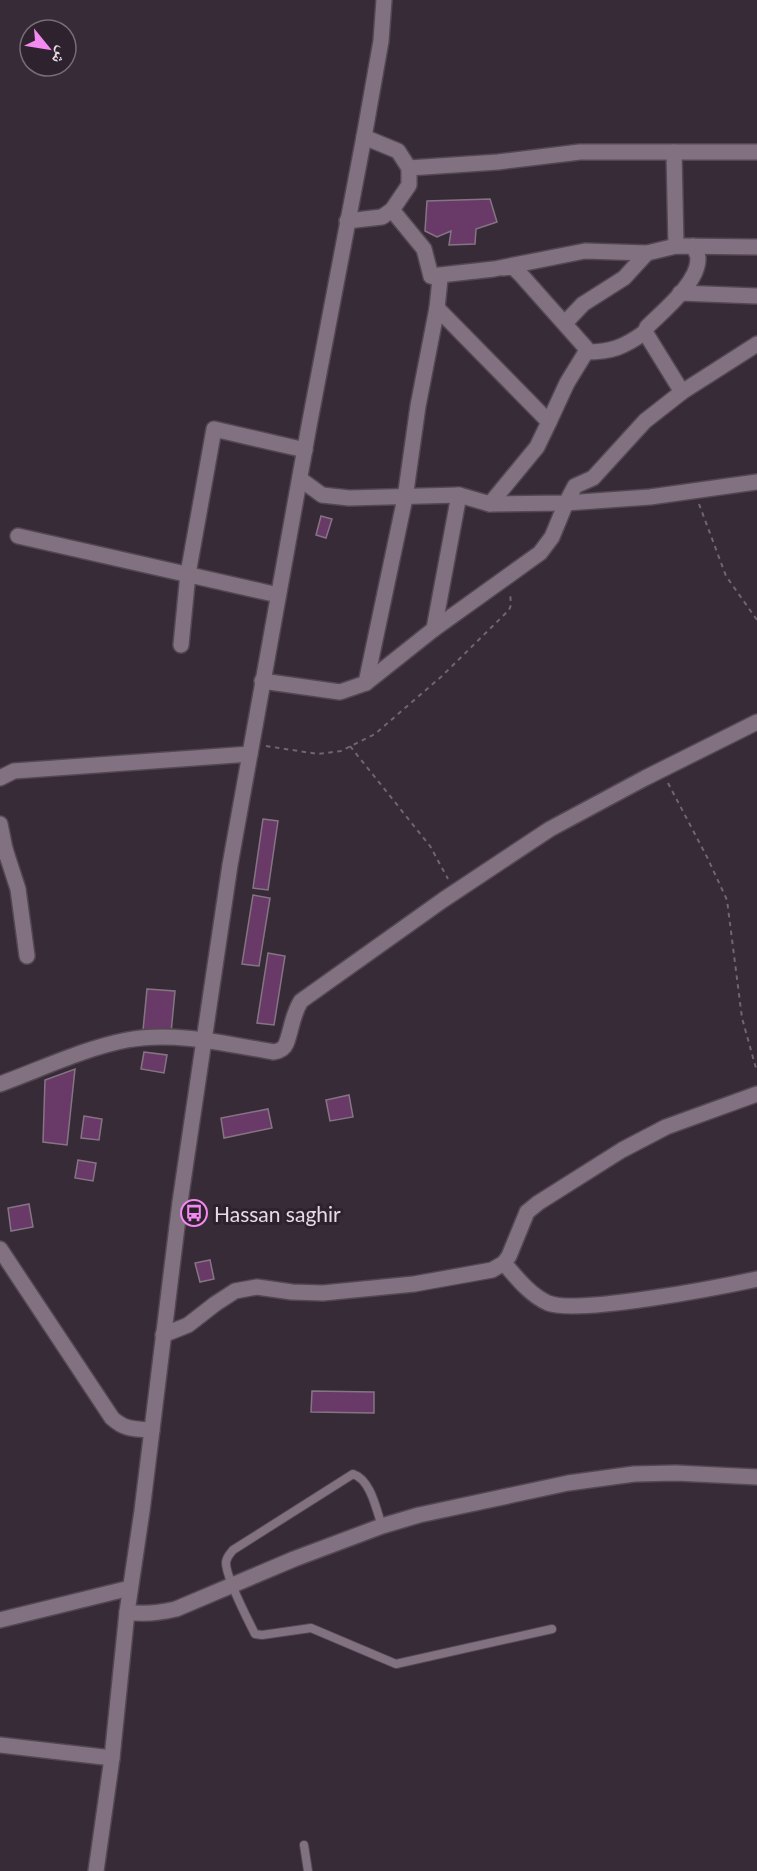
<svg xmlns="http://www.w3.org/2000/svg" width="757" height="1871" font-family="Lato,'Noto Naskh Arabic',sans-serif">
<rect width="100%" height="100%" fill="#382b38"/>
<g fill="#693a68" stroke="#857584" stroke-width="1.5">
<path d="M490,199L497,222L476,229L475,244L449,245L451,231L437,237L425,231L427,201Z"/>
<path d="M321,516L332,519L326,538L316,535Z"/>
<path d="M263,819L278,821L268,890L253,888Z"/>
<path d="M253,895L270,898L259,966L242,964Z"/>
<path d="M268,953L285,956L274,1025L257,1023Z"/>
<path d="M147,989L175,991L171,1033L143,1030Z"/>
<path d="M144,1052L167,1055L164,1073L141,1069Z"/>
<path d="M75,1069L67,1145L43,1142L45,1080Z"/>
<path d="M349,1095L353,1117L330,1121L326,1100Z"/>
<path d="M268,1109L272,1128L224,1138L221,1118Z"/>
<path d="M84,1116L102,1119L99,1140L81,1138Z"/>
<path d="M78,1160L96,1163L93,1181L75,1178Z"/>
<path d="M29,1204L33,1227L11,1231L8,1208Z"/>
<path d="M210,1260L214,1279L200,1282L195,1263Z"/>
<path d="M312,1391L374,1392V1413L311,1412Z"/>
</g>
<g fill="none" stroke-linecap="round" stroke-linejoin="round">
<defs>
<g id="lane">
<path d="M382,1526C376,1509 371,1480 353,1474L233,1550C230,1554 227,1556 226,1562C225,1576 248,1620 255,1634L262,1635L311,1628L396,1664L552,1629"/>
<path d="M304,1845L308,1871"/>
</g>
<g id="street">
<path d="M364,137L398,151L409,168L498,162L580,152H757"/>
<path d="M674,152L676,246"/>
<path d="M347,221L382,217L392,210L409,185V168"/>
<path d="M503,268L513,267L522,276L586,348V352L567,383L549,422"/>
<path d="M431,276L494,269L585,251L647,253L676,246L757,247"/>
<path d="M680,293L757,296"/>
<path d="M437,308L549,422L537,447L490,504"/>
<path d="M565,323L583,304L624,278L647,253"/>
<path d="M586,352C612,352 624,347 645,332"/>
<path d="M682,392L645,332L647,327C663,311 698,283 698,259C698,254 695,250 693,246"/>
<path d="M300,479L322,495L349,498L459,495L490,504L566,503L575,486L593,478L645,421L682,392L757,344"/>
<path d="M18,536L278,595"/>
<path d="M434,629L459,495"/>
<path d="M181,645L188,574L214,429L305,450"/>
<path d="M262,681L340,692L366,683L434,629L540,553L552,537L566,503L650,497L757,482"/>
<path d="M366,683L405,498L418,406L437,308L440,279L431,276L424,249L392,210"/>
<path d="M0,778L14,771L250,754"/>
<path d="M0,824L5,849L0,852"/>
<path d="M5,849L18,889L27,956"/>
<path d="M0,1084C41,1069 85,1048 127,1040C175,1031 226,1044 274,1052C279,1051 284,1049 286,1044C292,1029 292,1015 301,1001L443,900L550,829L645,778L757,722"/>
<path d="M0,1249L112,1418C125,1430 135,1429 152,1430"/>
<path d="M504,1263C516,1277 530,1295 548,1303C577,1315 720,1287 757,1279"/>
<path d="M163,1335L188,1325L215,1304L235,1291L257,1287L292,1292L323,1293L414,1284L492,1270L504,1263L509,1256L527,1212L538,1203L622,1150L666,1127L757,1094"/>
<path d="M127,1612C144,1615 159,1613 176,1609L294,1559L382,1526L419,1515L568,1483L634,1474L676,1473L757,1477"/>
<path d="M0,1620L130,1588"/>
<path d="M0,1745L112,1758"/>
</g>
<path id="secondary" d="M96,1871L112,1758L127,1612L142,1511L180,1202L230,865L309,426L364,137L381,41L384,0"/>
</defs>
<use href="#lane" stroke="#534852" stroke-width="10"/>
<use href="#street" stroke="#534852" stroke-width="18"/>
<use href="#secondary" stroke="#534852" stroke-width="18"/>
<g stroke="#716571" stroke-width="2" stroke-dasharray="4.5 4.5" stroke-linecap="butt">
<path d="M699,504L726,576L757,620"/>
<path d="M266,746L318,754L341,751L375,734L442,676L509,610L511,605L510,592"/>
<path d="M350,746L430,846L448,879"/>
<path d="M668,783L707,857L727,900L742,1018L757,1072"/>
</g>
<use href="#lane" stroke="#827281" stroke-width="8"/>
<use href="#street" stroke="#827281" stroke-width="15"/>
<use href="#secondary" stroke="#827281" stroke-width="15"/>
</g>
<defs>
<symbol id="bus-ring" viewBox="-11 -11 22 22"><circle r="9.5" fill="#2e222e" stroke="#f38af2" stroke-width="1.5"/><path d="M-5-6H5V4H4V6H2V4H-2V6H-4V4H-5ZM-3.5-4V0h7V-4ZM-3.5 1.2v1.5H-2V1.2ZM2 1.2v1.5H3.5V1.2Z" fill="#f38af2"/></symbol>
</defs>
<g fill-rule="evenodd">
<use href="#bus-ring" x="179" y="1198" width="30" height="30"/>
</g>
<g text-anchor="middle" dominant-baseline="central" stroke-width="6" stroke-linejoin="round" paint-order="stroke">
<g font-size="21" fill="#e5dce5" stroke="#2e222e" text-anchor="start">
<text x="214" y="1213">Hassan saghir</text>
</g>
</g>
<g transform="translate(48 48) rotate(120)"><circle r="28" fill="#2e222e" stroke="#776c77" stroke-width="1.5"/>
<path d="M0-4.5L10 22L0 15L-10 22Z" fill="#f38af2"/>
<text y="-9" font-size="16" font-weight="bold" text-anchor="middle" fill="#e5dce5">ش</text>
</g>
</svg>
